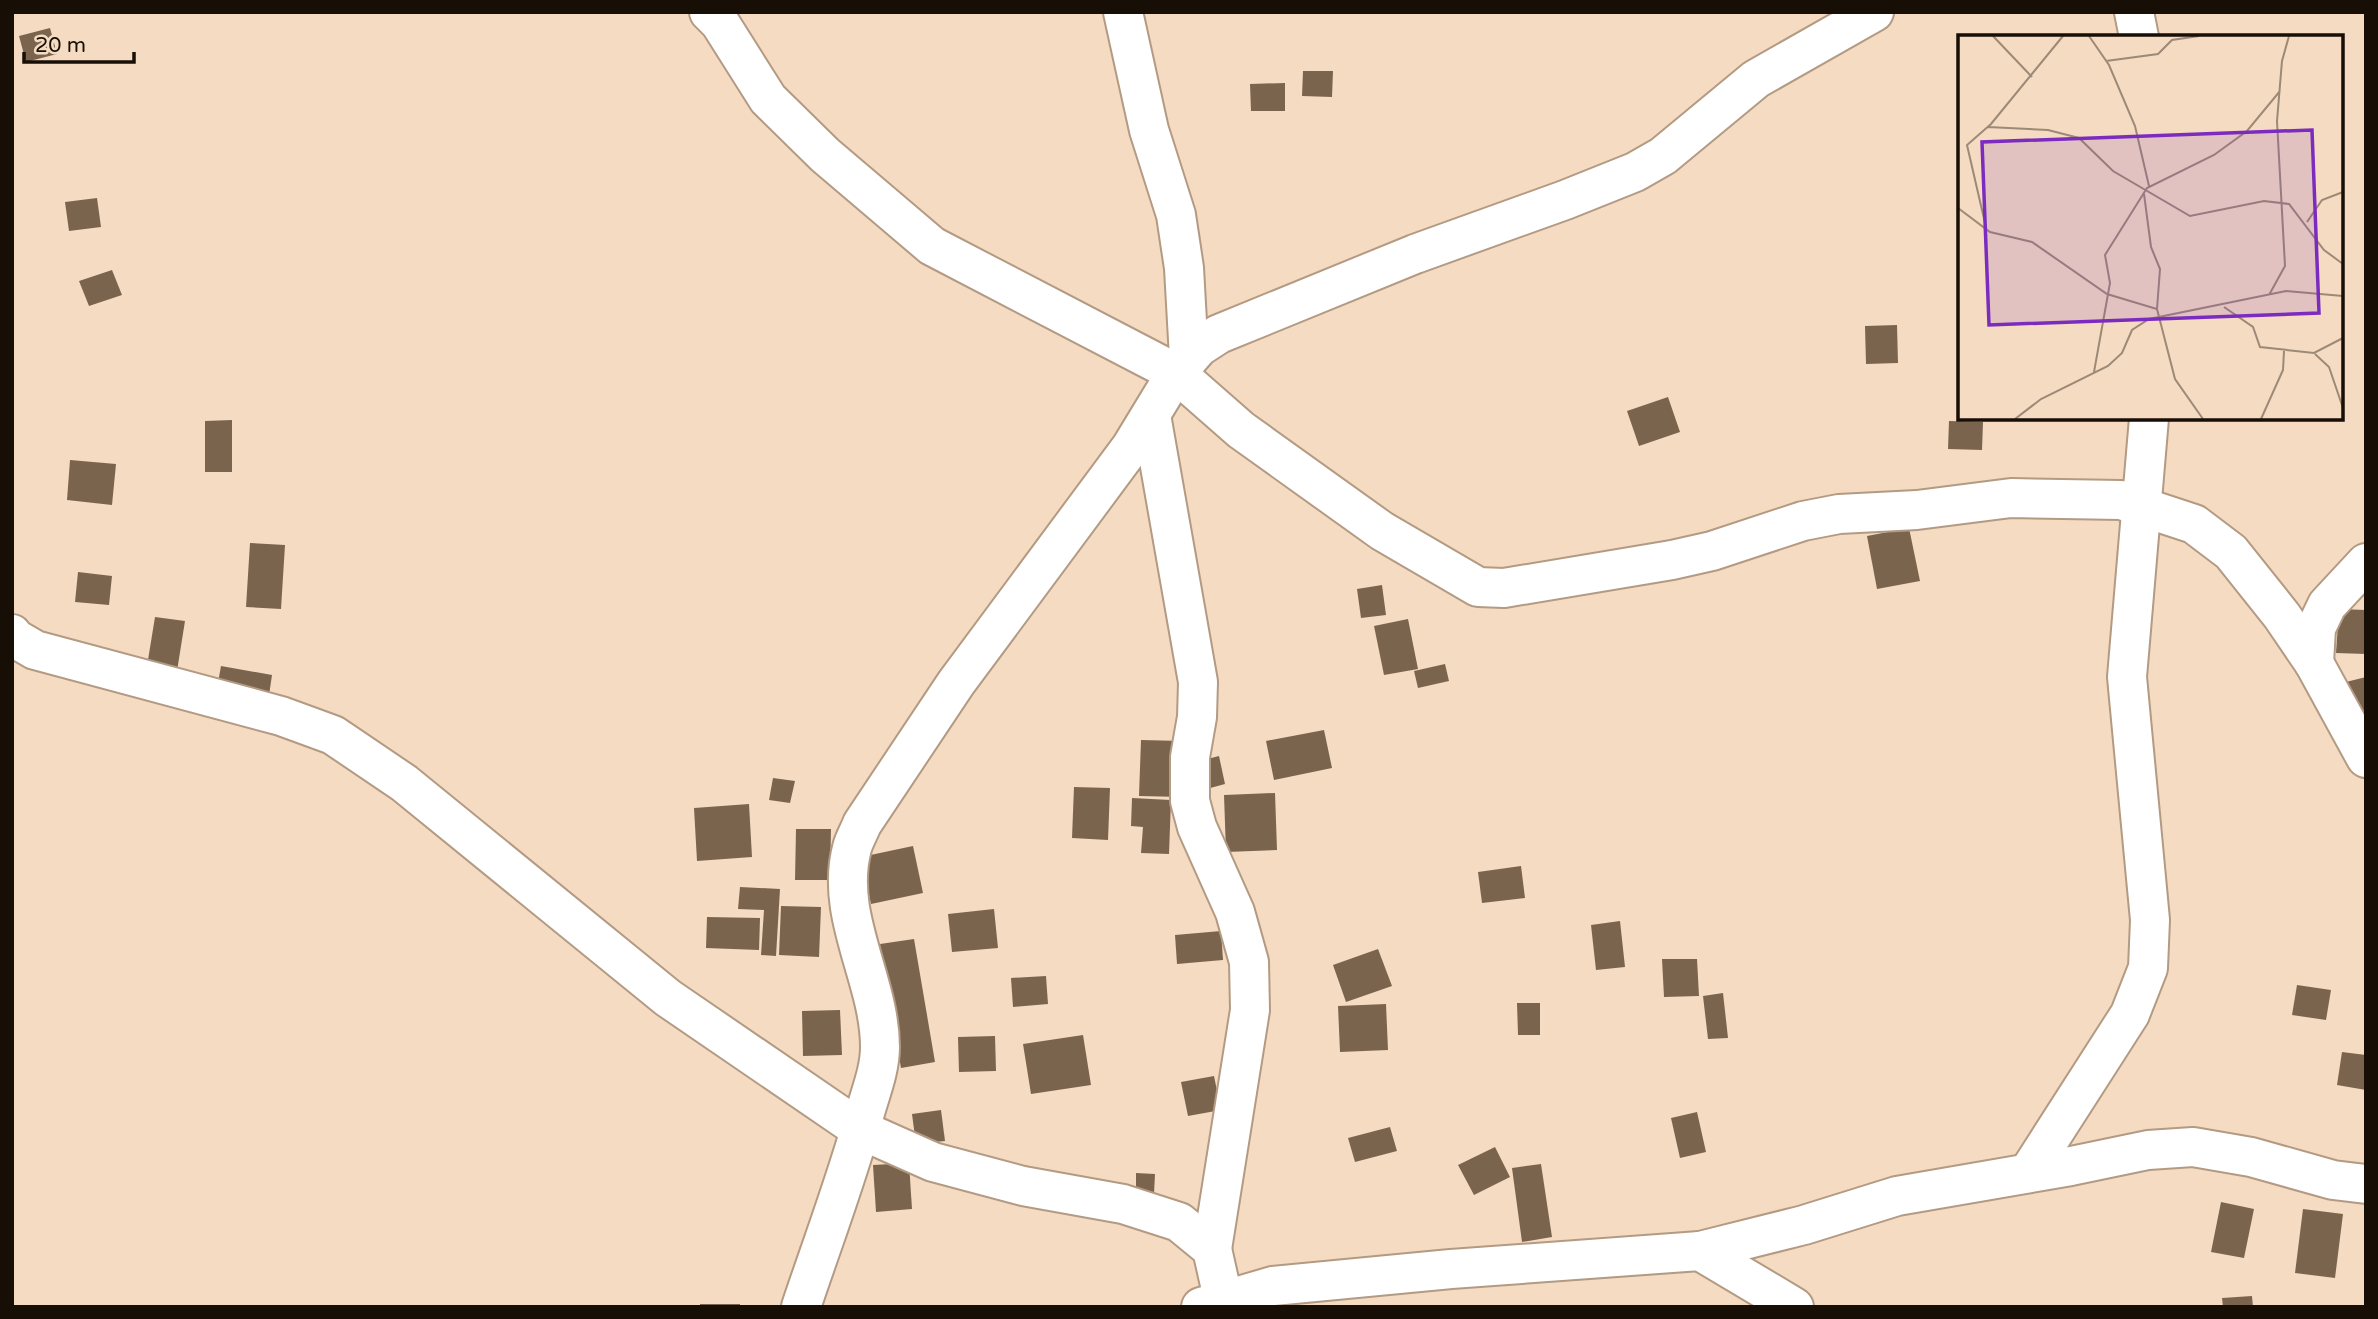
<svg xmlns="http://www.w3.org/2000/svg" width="2378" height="1319" font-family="'Varela Round',sans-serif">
<rect width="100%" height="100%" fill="#f5dbc2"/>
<g fill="#7b644e">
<path d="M50,28L57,54L26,62L19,36Z"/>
<path d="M1303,71H1333L1332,97L1302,96Z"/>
<path d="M1285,83V111H1251L1250,84Z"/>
<path d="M97,198L101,227L69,231L65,202Z"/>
<path d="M112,270L122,295L89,306L79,281Z"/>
<path d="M1897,325L1898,363L1866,364L1865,326Z"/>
<path d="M1668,397L1680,432L1639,446L1627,411Z"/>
<path d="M232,420V472H205V421Z"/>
<path d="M1949,421L1983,422L1982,450L1948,449Z"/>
<path d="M70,460L116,464L112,505L67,500Z"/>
<path d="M1909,528L1920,581L1877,589L1867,536Z"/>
<path d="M250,543L285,545L281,609L246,607Z"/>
<path d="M78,572L112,576L109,605L75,602Z"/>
<path d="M1382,585L1386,615L1361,618L1357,589Z"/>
<path d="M2339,609L2366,610V654L2336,653Z"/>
<path d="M155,617L185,621L177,671L147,666Z"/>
<path d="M1408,619L1418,669L1384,675L1374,626Z"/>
<path d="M1445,664L1449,681L1418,688L1414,671Z"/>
<path d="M221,666L272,675L268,702L216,694Z"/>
<path d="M2366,677V710L2346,715L2338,684Z"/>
<path d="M1324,730L1332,768L1274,780L1266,741Z"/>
<path d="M1141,740L1182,741L1181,797L1139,796Z"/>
<path d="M1219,756L1225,784L1203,790L1196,762Z"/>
<path d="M773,778L795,781L790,803L769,800Z"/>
<path d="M1074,787L1110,788L1108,840L1072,838Z"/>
<path d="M1275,793L1277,850L1226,852L1224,795Z"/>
<path d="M1132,798L1171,800L1169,854L1141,853L1143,827L1131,826Z"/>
<path d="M749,804L752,857L697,861L694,808Z"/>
<path d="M796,829H831L830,880H795Z"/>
<path d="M913,846L923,893L871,904L861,857Z"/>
<path d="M1521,866L1525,898L1482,903L1478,872Z"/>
<path d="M740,887L780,889L776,956L761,955L764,910L738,909Z"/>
<path d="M781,906L821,907L819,957L779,955Z"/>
<path d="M994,909L998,948L952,952L948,914Z"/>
<path d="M707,917L760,918L759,950L706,948Z"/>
<path d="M1620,921L1625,967L1596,970L1591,925Z"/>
<path d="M1221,931L1223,960L1177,964L1175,935Z"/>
<path d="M914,939L935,1062L901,1068L880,944Z"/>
<path d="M1378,949L1392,986L1346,1002L1333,965Z"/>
<path d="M1662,959H1697L1699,996L1664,997Z"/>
<path d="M1046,976L1048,1004L1013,1007L1011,978Z"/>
<path d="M2297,985L2331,990L2326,1020L2292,1015Z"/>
<path d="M1723,993L1728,1038L1708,1039L1703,996Z"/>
<path d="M1517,1003H1540V1035H1518Z"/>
<path d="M1386,1004L1388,1050L1340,1052L1338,1006Z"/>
<path d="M840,1010L842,1055L803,1056L802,1011Z"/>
<path d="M1083,1035L1091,1085L1031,1094L1023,1044Z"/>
<path d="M995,1036L996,1071L959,1072L958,1037Z"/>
<path d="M2342,1052L2366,1055V1090L2337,1085Z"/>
<path d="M1214,1076L1221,1110L1188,1116L1181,1082Z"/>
<path d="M941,1110L945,1141L916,1144L912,1114Z"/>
<path d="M1697,1112L1706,1152L1680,1158L1671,1118Z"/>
<path d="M1390,1127L1397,1151L1355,1162L1348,1138Z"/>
<path d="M1495,1147L1510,1177L1474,1195L1458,1165Z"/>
<path d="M909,1163L912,1209L876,1212L873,1165Z"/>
<path d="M1541,1164L1552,1237L1522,1242L1512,1168Z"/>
<path d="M1136,1173L1155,1174L1154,1194H1136Z"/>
<path d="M2221,1202L2254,1209L2244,1258L2211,1252Z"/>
<path d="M2303,1209L2343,1214L2335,1278L2295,1273Z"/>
<path d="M2252,1296L2253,1307H2223L2222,1298Z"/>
<rect x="700" y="1304" width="40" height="3"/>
</g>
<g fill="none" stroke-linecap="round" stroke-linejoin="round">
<defs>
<g id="minor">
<path d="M709,12L720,23L768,99L825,155L932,246L1176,373L1241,430L1382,531L1478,587L1504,588L1672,560L1712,551L1803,521L1839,514L1917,510L2011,498L2121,500L2194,524L2231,552L2282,616L2314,663L2366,758"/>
<path d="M1123,12L1149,130L1176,215L1184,268L1189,358"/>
<path d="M2134,12L2139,37"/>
<path d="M1151,415L1198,682L1197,717L1190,757V801L1197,827L1235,912L1249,962L1250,1010L1212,1249"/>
<path d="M12,634L16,639L35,650L281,716L333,735L404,783L668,998L861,1130L933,1162L1023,1186L1123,1204L1179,1222L1212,1249L1225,1307"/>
<path d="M2314,663L2316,628L2327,605L2366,563"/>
<path d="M2028,1173L2130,1014L2148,968L2150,920L2127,677L2149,418"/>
<path d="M1700,1251L1794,1307"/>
<path d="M801,1307C823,1241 848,1176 866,1109C872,1089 880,1068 880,1047C880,980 834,916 852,848C854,840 859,832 862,824L956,683L1131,447L1176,373L1199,347L1219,334L1415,254L1565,200L1635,172L1663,156L1756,79L1874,12"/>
<path d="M1201,1307L1273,1286L1451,1269L1700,1251L1804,1225L1897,1196L2071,1166L2148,1150L2193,1147L2251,1157L2333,1180L2366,1184"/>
</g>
</defs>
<use href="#minor" stroke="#b39a83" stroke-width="42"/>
<use href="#minor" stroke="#fff" stroke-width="38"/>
</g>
<g transform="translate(1958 35)">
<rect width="385" height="385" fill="#f5dbc2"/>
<path fill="none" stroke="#9c8977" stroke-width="2" d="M35,1L74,42M131,1L151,30L177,91L191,151M148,26L200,19L214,5L241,1M30,92L90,95L121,103L155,136L232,181L306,166L331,169L366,215L385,229M186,159L193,212L202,234L199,274M0,173L32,197L74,207L149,259L199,274L217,344L245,384M349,187L364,165L385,157M27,188L9,110L33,89L105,1M311,260L327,231L319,86L324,26L331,1M266,272L295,292L302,312L356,318L385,303M357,319L371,332L385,373M136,337L152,248L147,220L189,153L256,120L289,96L322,56M57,384L83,364L150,331L164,318L174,295L191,284L328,256L385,261M303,384L325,335L326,316"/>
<path fill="#7b2cbf" fill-opacity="0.15" stroke="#7b2cbf" stroke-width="3.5" d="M354,95L361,278L31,290L24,107Z"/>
<rect width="385" height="385" fill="none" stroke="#170e06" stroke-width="3.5"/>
</g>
<rect width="2378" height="1319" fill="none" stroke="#170e06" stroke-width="28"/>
<path d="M24 52v10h110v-10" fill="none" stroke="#170e06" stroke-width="3.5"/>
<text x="35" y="52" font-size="21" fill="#170e06" stroke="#f5dbc2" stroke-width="5" paint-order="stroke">20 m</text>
</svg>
